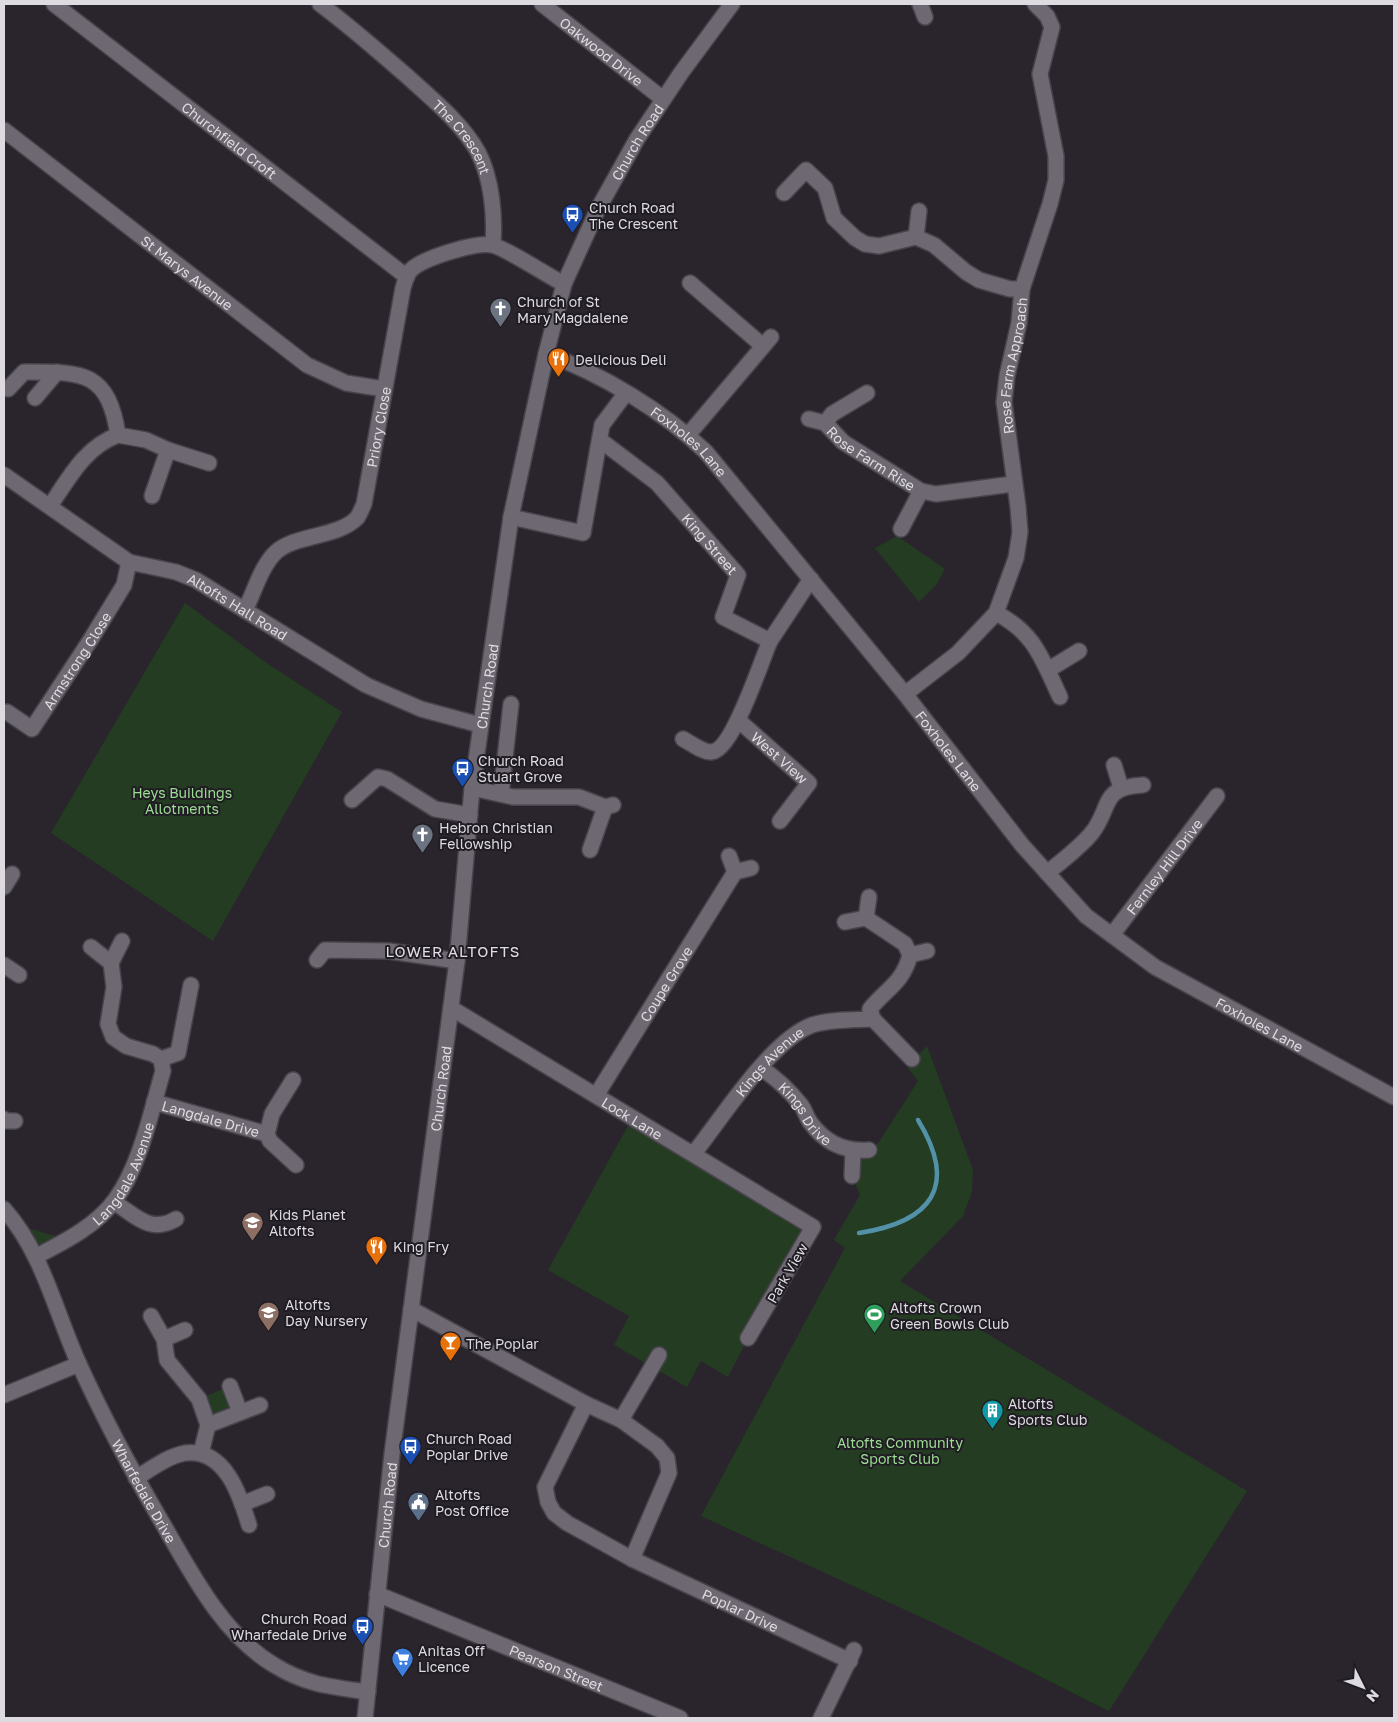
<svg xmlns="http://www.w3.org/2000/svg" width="1398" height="1722" font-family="'Golos Text',sans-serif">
<rect width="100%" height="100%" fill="#2a252d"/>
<g fill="#243c21">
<path d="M897,536L945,569L936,585L919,602L875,548Z"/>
<path d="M185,603L265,662L342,712L213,941L51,833Z"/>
<path d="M927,1046L973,1170L972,1192L963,1216L900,1281L1247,1491L1109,1711L936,1624L701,1516L845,1248L834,1240L860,1195L852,1176L853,1151L869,1150L879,1142L918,1081L907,1067Z"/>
<path d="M633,1117L813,1227L748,1338L728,1377L701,1361L687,1387L614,1345L629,1316L548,1270Z"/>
<path d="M18,1225L68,1240L37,1256Z"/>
<path d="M230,1386L240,1412L208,1425L199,1399Z"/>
</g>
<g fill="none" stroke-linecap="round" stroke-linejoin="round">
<path stroke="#5391a8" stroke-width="4.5" d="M859,1233C931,1222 959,1187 918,1120"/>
<defs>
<g id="minor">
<path id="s1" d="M54,4L407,277"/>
<path id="s2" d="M320,4C351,27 379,52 408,77C432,99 462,123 478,152C492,179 495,215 493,245"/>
<path id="s3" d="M542,4L663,99"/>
<path d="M920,4L925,17"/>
<path id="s4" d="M4,130L307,365L346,383L384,389"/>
<path d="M784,193L806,170L825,188L834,218L855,238L865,244L879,246L916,237L934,245L966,272L979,280L1010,289H1022"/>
<path d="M916,237L919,211"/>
<path d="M690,283L763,346"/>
<path id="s5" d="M546,354C601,373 664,412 706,452L905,694L1022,845L1086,916L1155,967L1394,1097"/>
<path d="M8,389L24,372C82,372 108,370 118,435C85,447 69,478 50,506"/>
<path d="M35,398L57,372"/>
<path id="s6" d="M809,419L825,423L843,442L921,491L936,494L1013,484"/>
<path d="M825,423L832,414L867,393"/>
<path d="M118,435L146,440L168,450L152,496"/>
<path d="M688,435L771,337"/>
<path id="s7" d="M600,440L657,483L738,575L723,617L770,641L811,579"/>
<path d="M168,450L209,463"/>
<path id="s8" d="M4,475L129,562L176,572L196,580L366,685L421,709L480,725"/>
<path d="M511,517L583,533L602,425L626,393"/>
<path d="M901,529L921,491"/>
<path id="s9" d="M245,610C254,593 261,566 276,552C296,534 337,538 357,518C360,514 362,508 364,504L403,288C405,282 406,275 411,270C423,258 475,242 492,245C506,248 548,276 564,284"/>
<path d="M996,613C1035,633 1042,659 1060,697"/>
<path d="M1048,670L1079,651"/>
<path id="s10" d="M905,694L958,653L996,613L1016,558L1020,532L1018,507L1004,402L1007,376L1019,323L1022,289L1050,204L1056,180V156L1040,74L1052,27L1047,16L1035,4"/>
<path id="s11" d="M7,712L32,729L91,639L124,585L129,562"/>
<path id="s12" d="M738,720L809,783L780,821"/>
<path d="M683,739C691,743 702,752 711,752C733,751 761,661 770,641"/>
<path d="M1114,765L1121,788"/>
<path d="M472,788L513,797H579L605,807L613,805"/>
<path d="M501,794L511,704"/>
<path d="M352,800L378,777L387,779L435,809L470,815"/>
<path d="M590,850L605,807"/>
<path d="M729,856L735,872L751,868"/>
<path d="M1047,873C1062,861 1078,849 1091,834C1112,809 1099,787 1143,785"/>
<path d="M4,887L12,874"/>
<path d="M866,918L869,897"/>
<path d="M845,922L866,918L905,944L910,955C903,983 886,989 870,1009L873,1019L912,1059"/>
<path id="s13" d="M1112,935L1217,796"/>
<path d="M91,947L111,963"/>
<path d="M910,955L927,951"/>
<path d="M317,960L325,950L389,951L457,961"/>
<path d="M4,965L19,975"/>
<path id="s14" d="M451,1008L813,1227L748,1338"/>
<path d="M161,1059L178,1053L191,985"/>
<path id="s15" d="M761,1068C776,1078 789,1090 801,1105C805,1110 806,1116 810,1122C825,1143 844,1152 869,1150"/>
<path id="s16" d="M597,1094L735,872"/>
<path id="s17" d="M154,1102L267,1134L272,1114L293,1080"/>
<path d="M4,1119L5,1121H15"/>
<path d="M267,1134L270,1141L296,1165"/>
<path id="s18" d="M694,1153C723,1117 770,1041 812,1025C831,1019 853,1020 873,1019"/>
<path d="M852,1176L853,1151"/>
<path d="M114,1202C136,1216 150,1234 176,1219"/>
<path id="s19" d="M4,1209C43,1253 55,1311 79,1364C104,1419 133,1473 163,1524C192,1574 223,1635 274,1665C306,1685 332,1687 368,1692"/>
<path id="s20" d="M37,1256C64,1242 96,1226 115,1200C140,1166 151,1112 163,1071L161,1059L153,1054L126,1046L113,1037L108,1024L114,987L111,963L122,941"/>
<path d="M411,1309L586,1404L621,1420L657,1446L667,1458L669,1473L632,1559"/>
<path d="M151,1316L164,1339L167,1360L199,1399L208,1425L201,1453"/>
<path d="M164,1339L185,1330"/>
<path d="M230,1386L240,1412"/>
<path d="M4,1395L79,1364"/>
<path id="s21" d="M586,1404L545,1487L548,1502L554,1513L567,1523L632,1559L850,1661"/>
<path d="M621,1420L659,1355"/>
<path d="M208,1425L260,1405"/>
<path d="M136,1478C151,1469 168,1456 185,1453C225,1448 240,1495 249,1525"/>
<path d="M242,1504L267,1494"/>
<path id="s22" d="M377,1594L680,1718"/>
<path id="s23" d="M365,1718L392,1454L457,961L472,788L511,517L546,354L564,284L598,209L637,139L681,73L732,4"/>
<path d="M821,1718L854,1650"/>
</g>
</defs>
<use href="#minor" stroke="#47434a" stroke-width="18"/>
<use href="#minor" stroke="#6d6871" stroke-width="15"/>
</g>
<defs>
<symbol id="bus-pin" viewBox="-11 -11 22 30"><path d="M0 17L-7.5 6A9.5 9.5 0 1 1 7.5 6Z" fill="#1a4fb4" stroke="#201c23"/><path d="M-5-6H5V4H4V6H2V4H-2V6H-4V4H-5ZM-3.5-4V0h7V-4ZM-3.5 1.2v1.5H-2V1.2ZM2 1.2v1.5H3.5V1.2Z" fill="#fff"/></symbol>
<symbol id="church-pin" viewBox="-11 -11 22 30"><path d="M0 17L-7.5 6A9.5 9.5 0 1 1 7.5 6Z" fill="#6b7280" stroke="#201c23"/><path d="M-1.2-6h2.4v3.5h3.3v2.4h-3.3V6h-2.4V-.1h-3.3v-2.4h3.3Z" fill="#fff"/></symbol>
<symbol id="restaurant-pin" viewBox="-11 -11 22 30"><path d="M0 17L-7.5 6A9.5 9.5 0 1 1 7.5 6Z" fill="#e8710a" stroke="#201c23"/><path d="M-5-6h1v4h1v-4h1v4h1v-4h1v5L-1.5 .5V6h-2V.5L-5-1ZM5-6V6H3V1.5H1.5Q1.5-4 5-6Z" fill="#fff"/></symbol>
<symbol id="school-pin" viewBox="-11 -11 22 30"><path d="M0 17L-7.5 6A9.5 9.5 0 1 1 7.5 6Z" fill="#8d6e63" stroke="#201c23"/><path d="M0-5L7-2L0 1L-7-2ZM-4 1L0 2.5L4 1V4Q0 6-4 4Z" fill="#fff"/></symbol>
<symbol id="stadium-pin" viewBox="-11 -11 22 30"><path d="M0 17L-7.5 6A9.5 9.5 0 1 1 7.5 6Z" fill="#2e9e5b" stroke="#201c23"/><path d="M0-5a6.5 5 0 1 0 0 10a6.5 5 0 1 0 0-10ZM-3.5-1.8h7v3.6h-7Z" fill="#fff"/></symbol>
<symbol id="bar-pin" viewBox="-11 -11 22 30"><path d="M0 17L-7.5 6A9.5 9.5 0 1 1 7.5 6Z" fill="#e8710a" stroke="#201c23"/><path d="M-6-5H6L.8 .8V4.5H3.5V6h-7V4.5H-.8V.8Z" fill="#fff"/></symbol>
<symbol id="building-pin" viewBox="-11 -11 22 30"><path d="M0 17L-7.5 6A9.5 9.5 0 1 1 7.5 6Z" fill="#0f9aa8" stroke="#201c23"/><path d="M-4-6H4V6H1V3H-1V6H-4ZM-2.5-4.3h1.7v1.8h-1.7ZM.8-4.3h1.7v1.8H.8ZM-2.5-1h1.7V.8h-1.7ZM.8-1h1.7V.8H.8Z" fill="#fff"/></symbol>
<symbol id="civic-pin" viewBox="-11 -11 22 30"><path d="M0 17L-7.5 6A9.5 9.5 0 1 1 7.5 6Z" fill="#5c6f8a" stroke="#201c23"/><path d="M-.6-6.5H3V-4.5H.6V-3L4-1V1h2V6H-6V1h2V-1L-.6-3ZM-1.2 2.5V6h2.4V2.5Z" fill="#fff"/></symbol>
<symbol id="supermarket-pin" viewBox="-11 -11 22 30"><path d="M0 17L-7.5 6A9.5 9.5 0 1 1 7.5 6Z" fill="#3f7fe0" stroke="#201c23"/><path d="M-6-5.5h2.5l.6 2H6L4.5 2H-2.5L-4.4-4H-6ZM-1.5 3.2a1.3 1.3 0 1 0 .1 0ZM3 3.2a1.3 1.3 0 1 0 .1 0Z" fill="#fff"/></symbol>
</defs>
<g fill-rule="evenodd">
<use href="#bus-pin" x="560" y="202" width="25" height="34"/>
<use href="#church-pin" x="488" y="296" width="25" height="34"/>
<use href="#restaurant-pin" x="546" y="346" width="25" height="34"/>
<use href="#bus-pin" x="450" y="756" width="25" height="34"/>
<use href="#church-pin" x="410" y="822" width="25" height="34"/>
<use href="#school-pin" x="240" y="1210" width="25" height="34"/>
<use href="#restaurant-pin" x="364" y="1234" width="25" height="34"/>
<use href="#school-pin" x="256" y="1300" width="25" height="34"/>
<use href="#stadium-pin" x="862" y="1302" width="25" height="34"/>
<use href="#bar-pin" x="438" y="1330" width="25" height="34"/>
<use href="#building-pin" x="980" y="1398" width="25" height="34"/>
<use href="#bus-pin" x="398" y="1434" width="25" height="34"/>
<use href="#civic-pin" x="406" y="1490" width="25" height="34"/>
<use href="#bus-pin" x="350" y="1614" width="25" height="34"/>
<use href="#supermarket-pin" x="390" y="1646" width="25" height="34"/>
</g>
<g text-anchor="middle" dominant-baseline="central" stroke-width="4" stroke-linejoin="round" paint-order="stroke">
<g font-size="14" fill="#dedbe0" stroke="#201c23">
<text stroke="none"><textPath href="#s3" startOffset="76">Oakwood Drive</textPath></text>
<text stroke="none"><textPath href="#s1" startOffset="222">Churchfield Croft</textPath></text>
<text stroke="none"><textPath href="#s2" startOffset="196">The Crescent</textPath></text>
<text stroke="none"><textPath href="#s23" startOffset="1609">Church Road</textPath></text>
<text stroke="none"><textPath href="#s4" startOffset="232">St Marys Avenue</textPath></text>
<text stroke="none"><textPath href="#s10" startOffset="375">Rose Farm Approach</textPath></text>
<text stroke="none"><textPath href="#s9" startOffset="249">Priory Close</textPath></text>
<text stroke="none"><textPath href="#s5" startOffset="169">Foxholes Lane</textPath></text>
<text stroke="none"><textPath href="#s6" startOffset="75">Rose Farm Rise</textPath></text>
<text stroke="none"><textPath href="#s7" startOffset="152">King Street</textPath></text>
<text stroke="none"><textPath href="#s8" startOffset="271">Altofts Hall Road</textPath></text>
<text stroke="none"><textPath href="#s11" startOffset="112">Armstrong Close</textPath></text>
<text stroke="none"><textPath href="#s23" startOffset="1039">Church Road</textPath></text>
<text stroke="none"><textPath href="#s5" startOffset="574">Foxholes Lane</textPath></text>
<text stroke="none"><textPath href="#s12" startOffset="56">West View</textPath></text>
<text stroke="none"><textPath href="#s13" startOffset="86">Fernley Hill Drive</textPath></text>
<text stroke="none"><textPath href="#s16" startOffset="130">Coupe Grove</textPath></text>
<text stroke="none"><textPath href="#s5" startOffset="994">Foxholes Lane</textPath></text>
<text stroke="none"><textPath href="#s18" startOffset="119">Kings Avenue</textPath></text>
<text stroke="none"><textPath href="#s23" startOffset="634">Church Road</textPath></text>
<text stroke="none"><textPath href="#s15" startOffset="64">Kings Drive</textPath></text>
<text stroke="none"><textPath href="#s14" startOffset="212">Lock Lane</textPath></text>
<text stroke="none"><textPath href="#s17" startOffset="59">Langdale Drive</textPath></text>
<text stroke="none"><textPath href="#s20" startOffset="124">Langdale Avenue</textPath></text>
<text transform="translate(787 1273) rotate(-60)">Park View</text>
<text stroke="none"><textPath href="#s19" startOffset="316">Wharfedale Drive</textPath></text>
<text stroke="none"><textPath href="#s23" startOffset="214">Church Road</textPath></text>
<text stroke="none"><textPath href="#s21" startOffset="331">Poplar Drive</textPath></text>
<text stroke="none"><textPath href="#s22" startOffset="194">Pearson Street</textPath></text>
</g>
<g font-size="14" fill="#dedbe0" stroke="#201c23" text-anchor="start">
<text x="589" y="207">Church Road<tspan x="589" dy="16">The Crescent</tspan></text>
<text x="517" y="301">Church of St<tspan x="517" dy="16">Mary Magdalene</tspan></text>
<text x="575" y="359">Delicious Deli</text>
<text x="478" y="760">Church Road<tspan x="478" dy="16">Stuart Grove</tspan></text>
<text x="439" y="827">Hebron Christian<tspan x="439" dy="16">Fellowship</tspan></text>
<text x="269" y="1214">Kids Planet<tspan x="269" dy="16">Altofts</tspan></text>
<text x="393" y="1246">King Fry</text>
<text x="285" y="1304">Altofts<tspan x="285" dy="16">Day Nursery</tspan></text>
<text x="890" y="1307">Altofts Crown<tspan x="890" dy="16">Green Bowls Club</tspan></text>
<text x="466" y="1343">The Poplar</text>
<text x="1008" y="1403">Altofts<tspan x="1008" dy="16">Sports Club</tspan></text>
<text x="426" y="1438">Church Road<tspan x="426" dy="16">Poplar Drive</tspan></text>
<text x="435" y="1494">Altofts<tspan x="435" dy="16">Post Office</tspan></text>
<text x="347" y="1618" text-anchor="end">Church Road<tspan x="347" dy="16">Wharfedale Drive</tspan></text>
<text x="418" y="1650">Anitas Off<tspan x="418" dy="16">Licence</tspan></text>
</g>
<g font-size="14" fill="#9bdd92" stroke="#201c23">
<text x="182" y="792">Heys Buildings<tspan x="182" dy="16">Allotments</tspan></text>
<text x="900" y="1442">Altofts Community<tspan x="900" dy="16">Sports Club</tspan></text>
</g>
<g font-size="15" letter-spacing="1" fill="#e2dce6" stroke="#201c23">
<text x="453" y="951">LOWER ALTOFTS</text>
</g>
</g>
<rect width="1398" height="1722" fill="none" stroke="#dedbe0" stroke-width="10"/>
<g transform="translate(1363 1687) rotate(132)" stroke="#201c23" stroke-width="4" paint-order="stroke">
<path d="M0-4L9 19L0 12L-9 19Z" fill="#dedbe0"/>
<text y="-8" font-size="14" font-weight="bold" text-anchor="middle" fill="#dedbe0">N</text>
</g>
</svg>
